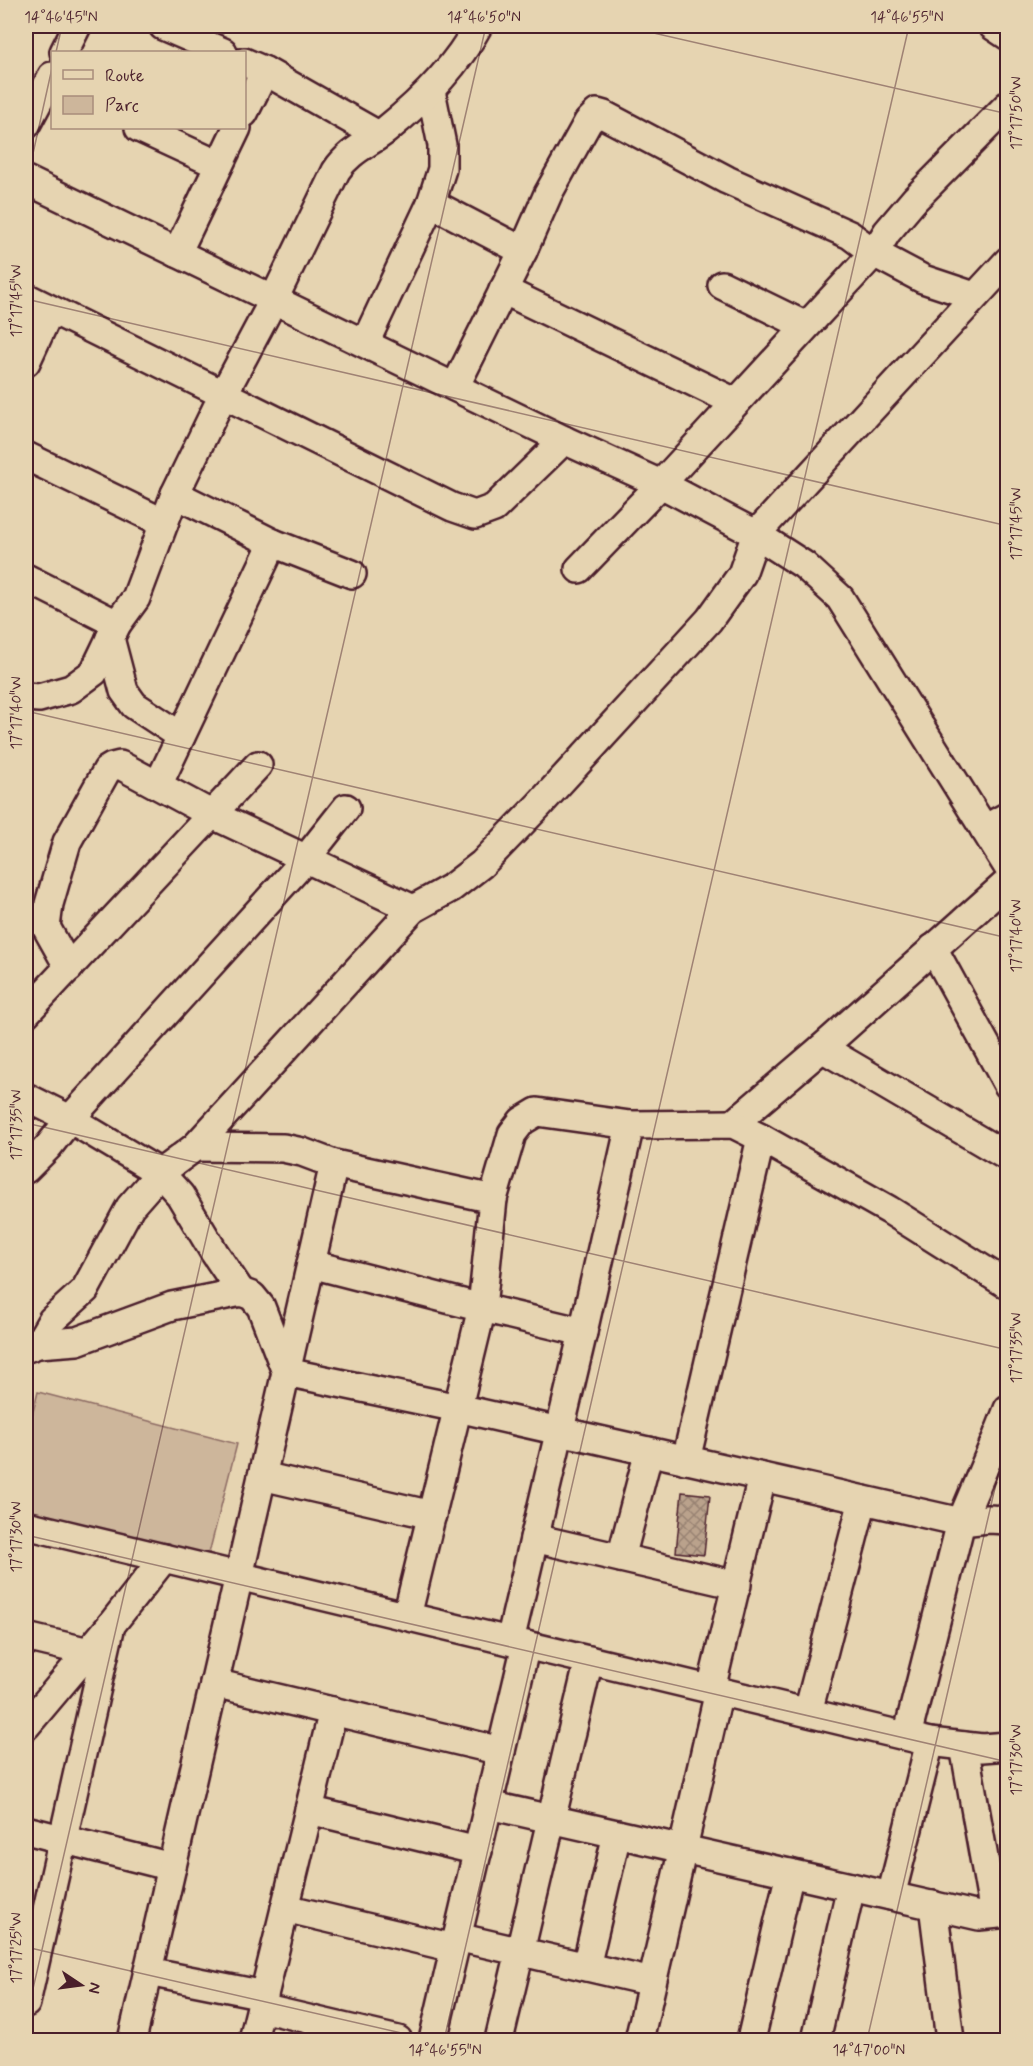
<svg xmlns="http://www.w3.org/2000/svg" width="1033" height="2066" font-family="Mynerve,sans-serif">
<defs>
<pattern id="building-cross-hatch" width="8" height="8" patternUnits="userSpaceOnUse" patternTransform="scale(1.5)"><rect width="8" height="8" fill="#baa28c"/><path d="M0 0l8 8M0 8l8-8" fill="none" stroke="#998373"/></pattern>
</defs>
<rect width="100%" height="100%" fill="#e6d4b1"/>
<filter id="ink" filterUnits="userSpaceOnUse"><feTurbulence type="fractalNoise" baseFrequency=".0167" numOctaves="2"/><feDisplacementMap in="SourceGraphic" scale="12" xChannelSelector="R" yChannelSelector="G"/><feConvolveMatrix kernelMatrix="1 2 1 2 8 2 1 2 1" color-interpolation-filters="sRGB"/></filter>
<g filter="url(#ink)">
<path fill="#cdb69b" stroke="#8c6a63" stroke-width="1.5" d="M38,1392L237,1444L206,1565L26,1518V1439Z"/>
<path fill="url(#building-cross-hatch)" stroke="#4a1f2b" stroke-width="1.5" d="M682,1492L710,1495L704,1555L676,1552Z"/>
<g fill="none" stroke-linecap="round" stroke-linejoin="round">
<defs>
<g id="minor">
<path d="M163,26L223,52"/>
<path d="M993,26L1008,36"/>
<path d="M64,52L77,26"/>
<path d="M244,62L265,71L378,135"/>
<path d="M244,113L265,71"/>
<path d="M26,125L52,76"/>
<path d="M139,128L219,165"/>
<path d="M26,180L564,440L661,484L756,534L804,565L840,598L1008,867"/>
<path d="M431,203L523,251"/>
<path d="M177,253L237,128"/>
<path d="M722,285L806,326"/>
<path d="M503,290L735,402"/>
<path d="M26,297L452,507L475,515L494,508L564,440"/>
<path d="M365,343L431,203L442,169V145L431,91"/>
<path d="M26,362L50,310"/>
<path d="M455,387L523,251L548,194L588,122L597,113L604,115L727,180L850,235L874,253L923,279L974,296"/>
<path d="M26,456L164,523"/>
<path d="M175,494L273,543L352,574"/>
<path d="M579,569L661,484L874,253L887,232L915,199L1008,105"/>
<path d="M26,578L117,624"/>
<path d="M110,638L124,691L134,705L181,736"/>
<path d="M26,697L39,698L71,689L94,672L117,624L136,598L175,494L223,395L273,301L336,171C349,151 368,144 386,130C422,101 456,67 478,26"/>
<path d="M158,785L273,543"/>
<path d="M984,829L1008,816"/>
<path d="M933,948L1008,1085"/>
<path d="M69,968L46,927L49,904L67,842L107,770L112,767L120,765L213,815L413,909"/>
<path d="M26,1013L258,765"/>
<path d="M822,1048L1008,1157"/>
<path d="M26,1097L70,1119L160,1173L180,1195L214,1252L241,1292"/>
<path d="M733,1124L822,1048L1008,882"/>
<path d="M195,1147L283,1148L302,1152L334,1164L493,1199"/>
<path d="M26,1169L48,1147L70,1119L305,860L346,808"/>
<path d="M311,1264L482,1308L583,1332"/>
<path d="M38,1344L52,1320L85,1290L130,1207L160,1173L195,1147L413,909L451,888L482,864L539,805L709,620L742,574L756,534L1008,261"/>
<path d="M27,1348L38,1344L77,1341L172,1306L241,1292L252,1296L261,1307L286,1372L458,1408L961,1522L988,1519L1008,1520"/>
<path d="M999,1432L1008,1409"/>
<path d="M686,1460L761,1138"/>
<path d="M262,1476L432,1515"/>
<path d="M26,1525L930,1742L982,1748L1008,1746"/>
<path d="M534,1538L737,1585"/>
<path d="M621,1558L649,1451"/>
<path d="M407,1616L482,1308L493,1199L512,1134L522,1121L537,1112L630,1125L733,1124L761,1138L889,1210L1008,1285"/>
<path d="M26,1637L89,1652"/>
<path d="M510,1641L583,1332L630,1125"/>
<path d="M214,1683L501,1751"/>
<path d="M711,1689L762,1477"/>
<path d="M808,1712L863,1500"/>
<path d="M26,1726L111,1625L164,1558"/>
<path d="M907,1736L961,1522L999,1432L1008,1433"/>
<path d="M964,1746L994,1914"/>
<path d="M489,1805L979,1916L1008,1913"/>
<path d="M309,1810L478,1851"/>
<path d="M26,1830L172,1867"/>
<path d="M891,1896L930,1742"/>
<path d="M933,1905L950,2040"/>
<path d="M285,1908L454,1948"/>
<path d="M457,1937L652,1982"/>
<path d="M586,1967L617,1834"/>
<path d="M148,1972L264,1995"/>
<path d="M26,2003L111,1625"/>
<path d="M261,2008L398,2040"/>
<path d="M132,2040L334,1164"/>
<path d="M253,2040L333,1711"/>
<path d="M433,2040L526,1645"/>
<path d="M499,2040L589,1660"/>
<path d="M639,2040L719,1691"/>
<path d="M751,2040L790,1873"/>
<path d="M816,2040L851,1887"/>
</g>
</defs>
<use href="#minor" stroke="#4a1f2b" stroke-width="32"/>
<use href="#minor" stroke="#e6d4b1" stroke-width="27"/>
</g>
</g>
<path fill="none" stroke="#4a1f2b" stroke-width="1.5" stroke-opacity="0.45" d="M623,26L1008,114M56,52L62,26M26,185L52,68M26,299L1008,526M26,711L1008,938M26,1123L1008,1350M26,1535L1008,1762M26,1947L432,2040M26,2019L486,26M444,2040L909,26M867,2040L1008,1432"/>
<rect width="1033" height="2066" fill="none" stroke="#e6d4b1" stroke-width="66"/>
<rect x="51" y="51" width="195" height="78" fill="#e6d4b1" stroke="#a88c7b" stroke-width="1.5"/>
<rect x="63" y="70" width="30" height="9" fill="#e6d4b1" stroke="#a88c7b" stroke-width="1.5"/>
<text x="105" y="81" font-size="18" fill="#4a1f2b">Route</text>
<rect x="63" y="96" width="30" height="18" fill="#cdb69b" stroke="#a88c7b" stroke-width="1.5"/>
<text x="105" y="111" font-size="18" fill="#4a1f2b">Parc</text>
<g transform="translate(81 1985) rotate(103)" stroke="#e6d4b1" stroke-width="4.5" paint-order="stroke">
<path d="M0-4.5L10 22L0 15L-10 22Z" fill="#4a1f2b"/>
<text y="-9" font-size="16" font-weight="bold" text-anchor="middle" fill="#4a1f2b">N</text>
</g>
<rect x="33" y="33" width="967" height="2000" fill="none" stroke="#4a1f2b" stroke-width="2"/>
<g font-size="15" text-anchor="middle" fill="#4a1f2b">
<text x="61" y="22">14°46'45"N</text>
<text x="484" y="22">14°46'50"N</text>
<text x="907" y="22">14°46'55"N</text>
<text transform="translate(1016 113) rotate(-90)" y="5">17°17'50"W</text>
<text transform="translate(16 301) rotate(-90)" y="5">17°17'45"W</text>
<text transform="translate(1016 524) rotate(-90)" y="5">17°17'45"W</text>
<text transform="translate(16 713) rotate(-90)" y="5">17°17'40"W</text>
<text transform="translate(1016 936) rotate(-90)" y="5">17°17'40"W</text>
<text transform="translate(16 1125) rotate(-90)" y="5">17°17'35"W</text>
<text transform="translate(1016 1348) rotate(-90)" y="5">17°17'35"W</text>
<text transform="translate(16 1537) rotate(-90)" y="5">17°17'30"W</text>
<text transform="translate(1016 1760) rotate(-90)" y="5">17°17'30"W</text>
<text transform="translate(16 1948) rotate(-90)" y="5">17°17'25"W</text>
<text x="445" y="2055">14°46'55"N</text>
<text x="869" y="2055">14°47'00"N</text>
</g>
</svg>
